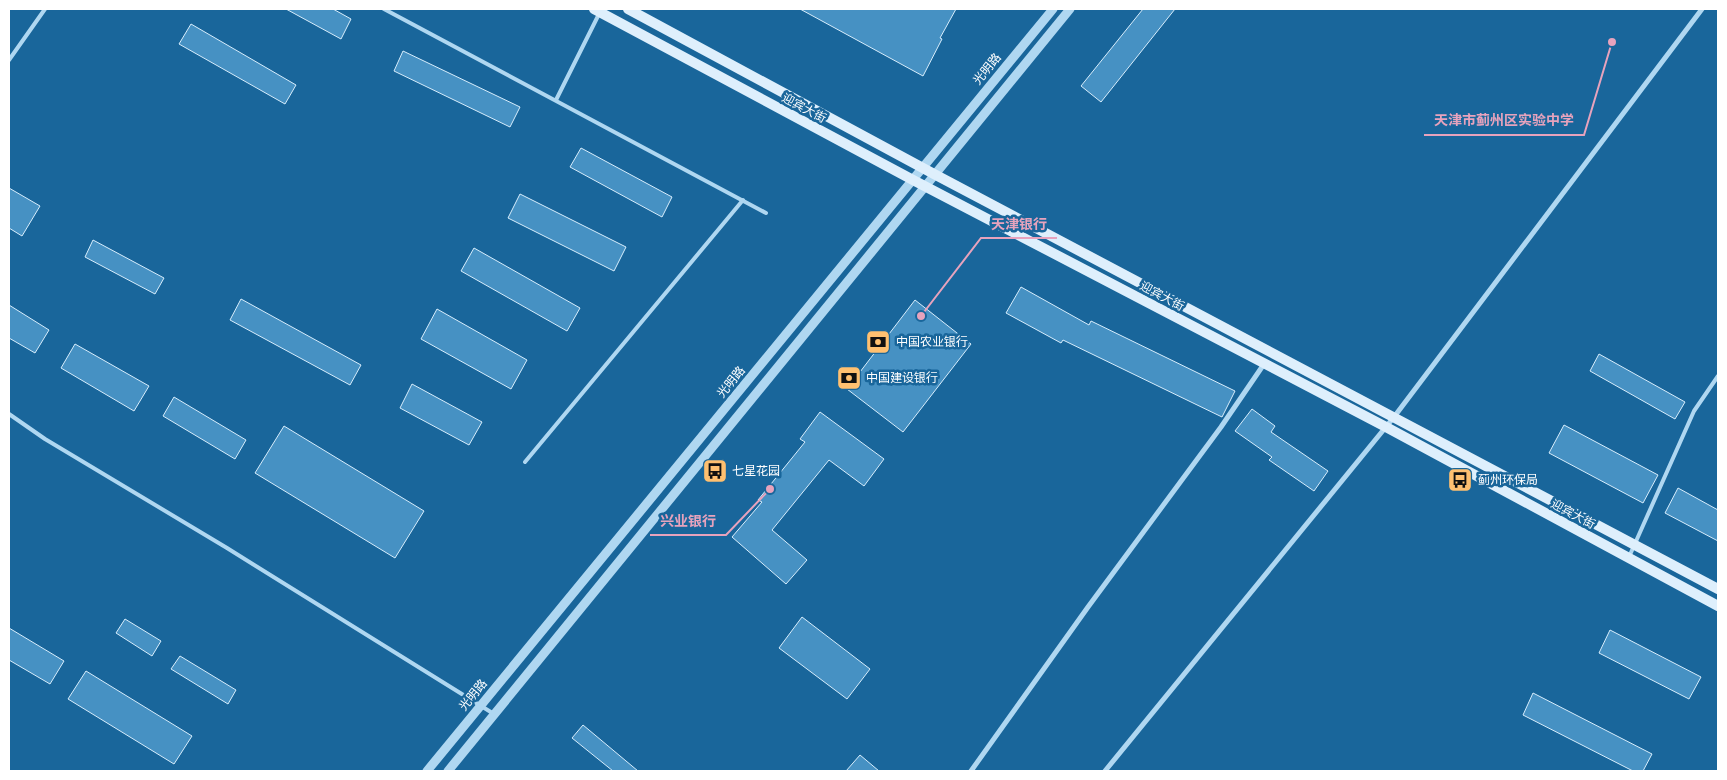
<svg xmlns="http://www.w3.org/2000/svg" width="1727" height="780" font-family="Helvetica,'Noto Sans SC',sans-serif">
<rect width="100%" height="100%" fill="#19669b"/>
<g fill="#4691c3" stroke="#d7edfc">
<path d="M286,9H333L351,19L341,39Z"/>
<path d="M800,9H956L940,38L942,39L923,76Z"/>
<path d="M1143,9H1175L1101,102L1081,86Z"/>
<path d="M191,24L296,85L285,104L179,44Z"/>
<path d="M403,51L520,107L510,127L394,71Z"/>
<path d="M581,148L672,197L662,217L570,167Z"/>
<path d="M9,188L40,206L22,236L9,228Z"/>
<path d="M520,194L626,247L614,271L508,218Z"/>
<path d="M93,240L164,278L155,294L85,257Z"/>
<path d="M474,248L580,308L567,331L461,271Z"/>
<path d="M1021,287L1089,325L1091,321L1235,391L1222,417L1063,340L1061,343L1006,313Z"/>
<path d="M241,299L361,365L350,385L230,320Z"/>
<path d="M915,300L971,344L903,432L847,389Z"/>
<path d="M9,305L49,330L35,353L9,338Z"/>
<path d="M437,309L527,360L511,389L421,339Z"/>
<path d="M75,344L149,386L134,411L61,368Z"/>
<path d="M1599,354L1685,402L1675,419L1590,371Z"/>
<path d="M412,384L482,422L469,445L400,408Z"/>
<path d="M174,397L246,440L235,459L163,416Z"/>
<path d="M1252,409L1275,426L1271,432L1328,471L1314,491L1269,460L1272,457L1235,431Z"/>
<path d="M820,412L884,459L864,486L829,460L772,530L807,560L786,584L732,537L762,502L758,500L805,442L800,439Z"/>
<path d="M1564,425L1658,475L1643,503L1549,453Z"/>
<path d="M284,426L424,511L395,558L255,473Z"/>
<path d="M1678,488L1718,510V541L1665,513Z"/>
<path d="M802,617L870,669L847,699L779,648Z"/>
<path d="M125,619L161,641L152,656L116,633Z"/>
<path d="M9,628L64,661L50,684L9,660Z"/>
<path d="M1610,630L1701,677L1689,699L1599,653Z"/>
<path d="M180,656L236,690L228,704L171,669Z"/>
<path d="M86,671L192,736L174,764L68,699Z"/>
<path d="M1533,693L1652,754L1643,771H1633L1523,715Z"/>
<path d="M583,725L638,771H613L572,738Z"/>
<path d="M860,755L879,771H846Z"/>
</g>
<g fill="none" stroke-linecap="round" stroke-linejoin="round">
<g stroke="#afd7f1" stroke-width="4">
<path d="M384,9L766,213"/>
<path d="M9,60L45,9"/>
<path d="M556,100L599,14"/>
<path d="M9,414L45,439L227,548L494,714"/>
<path d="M525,462L743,200"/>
<path d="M1629,557L1694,411L1718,376"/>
</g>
<g stroke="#afd7f1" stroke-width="5">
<path d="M971,771L1088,607L1221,427L1264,364"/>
<path d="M1105,771L1394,417L1702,9"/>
</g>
<g stroke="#afd7f1" stroke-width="9">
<path d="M427,771L1053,9"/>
<path d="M448,771L1070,9"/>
</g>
<g stroke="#deeffc" stroke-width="10">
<path d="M594,9L913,180L1386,427L1718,606"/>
<path d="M628,9L934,174L1718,589"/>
</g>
</g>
<defs>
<symbol id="bank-square" viewBox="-11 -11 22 22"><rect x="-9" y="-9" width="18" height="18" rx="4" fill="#ffc070" stroke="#19669b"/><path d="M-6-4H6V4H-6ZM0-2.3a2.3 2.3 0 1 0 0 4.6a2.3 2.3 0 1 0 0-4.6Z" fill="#111"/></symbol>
<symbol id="bus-square" viewBox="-11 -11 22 22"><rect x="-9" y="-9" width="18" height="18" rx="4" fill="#ffc070" stroke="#19669b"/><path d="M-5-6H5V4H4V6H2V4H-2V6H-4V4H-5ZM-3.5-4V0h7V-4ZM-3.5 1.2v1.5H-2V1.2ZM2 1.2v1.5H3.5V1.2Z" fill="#111"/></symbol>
</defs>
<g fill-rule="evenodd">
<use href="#bank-square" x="864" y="328" width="28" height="28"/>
<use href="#bank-square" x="835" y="364" width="28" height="28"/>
<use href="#bus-square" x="701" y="457" width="28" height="28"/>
<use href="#bus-square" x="1446" y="466" width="28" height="28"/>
</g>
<g text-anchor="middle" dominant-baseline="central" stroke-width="5" stroke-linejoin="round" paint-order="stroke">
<g font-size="12" fill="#fff" stroke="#19669b">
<text transform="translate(987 69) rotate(-51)">光明路</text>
<text transform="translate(804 108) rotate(28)">迎宾大街</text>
<text transform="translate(1162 296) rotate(28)">迎宾大街</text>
<text transform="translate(731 382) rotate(-51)">光明路</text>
<text transform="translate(1573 514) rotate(28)">迎宾大街</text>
<text transform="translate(473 695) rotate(-51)">光明路</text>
</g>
<g font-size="12" fill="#fff" stroke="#19669b" text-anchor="start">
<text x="896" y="342">中国农业银行</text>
<text x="866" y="378">中国建设银行</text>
<text x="732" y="471">七星花园</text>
<text x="1478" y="480">蓟州环保局</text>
</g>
</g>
<path fill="none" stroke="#e7a3bd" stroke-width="2" d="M1612 42L1584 135H1424M921 316L981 238H1057M770 489L726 535H650"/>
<g fill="#e7a3bd" stroke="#19669b" stroke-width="2">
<circle cx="1612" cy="42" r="5"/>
<circle cx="921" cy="316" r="5"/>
<circle cx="770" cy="489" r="5"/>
</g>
<g font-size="14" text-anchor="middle" font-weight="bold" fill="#e7a3bd" stroke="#19669b" stroke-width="5" stroke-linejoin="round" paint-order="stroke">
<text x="1504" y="125">天津市蓟州区实验中学</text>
<text x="1019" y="229">天津银行</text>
<text x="688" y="526">兴业银行</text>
</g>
<rect width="1727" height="780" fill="none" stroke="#ffffff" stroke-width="20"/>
</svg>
